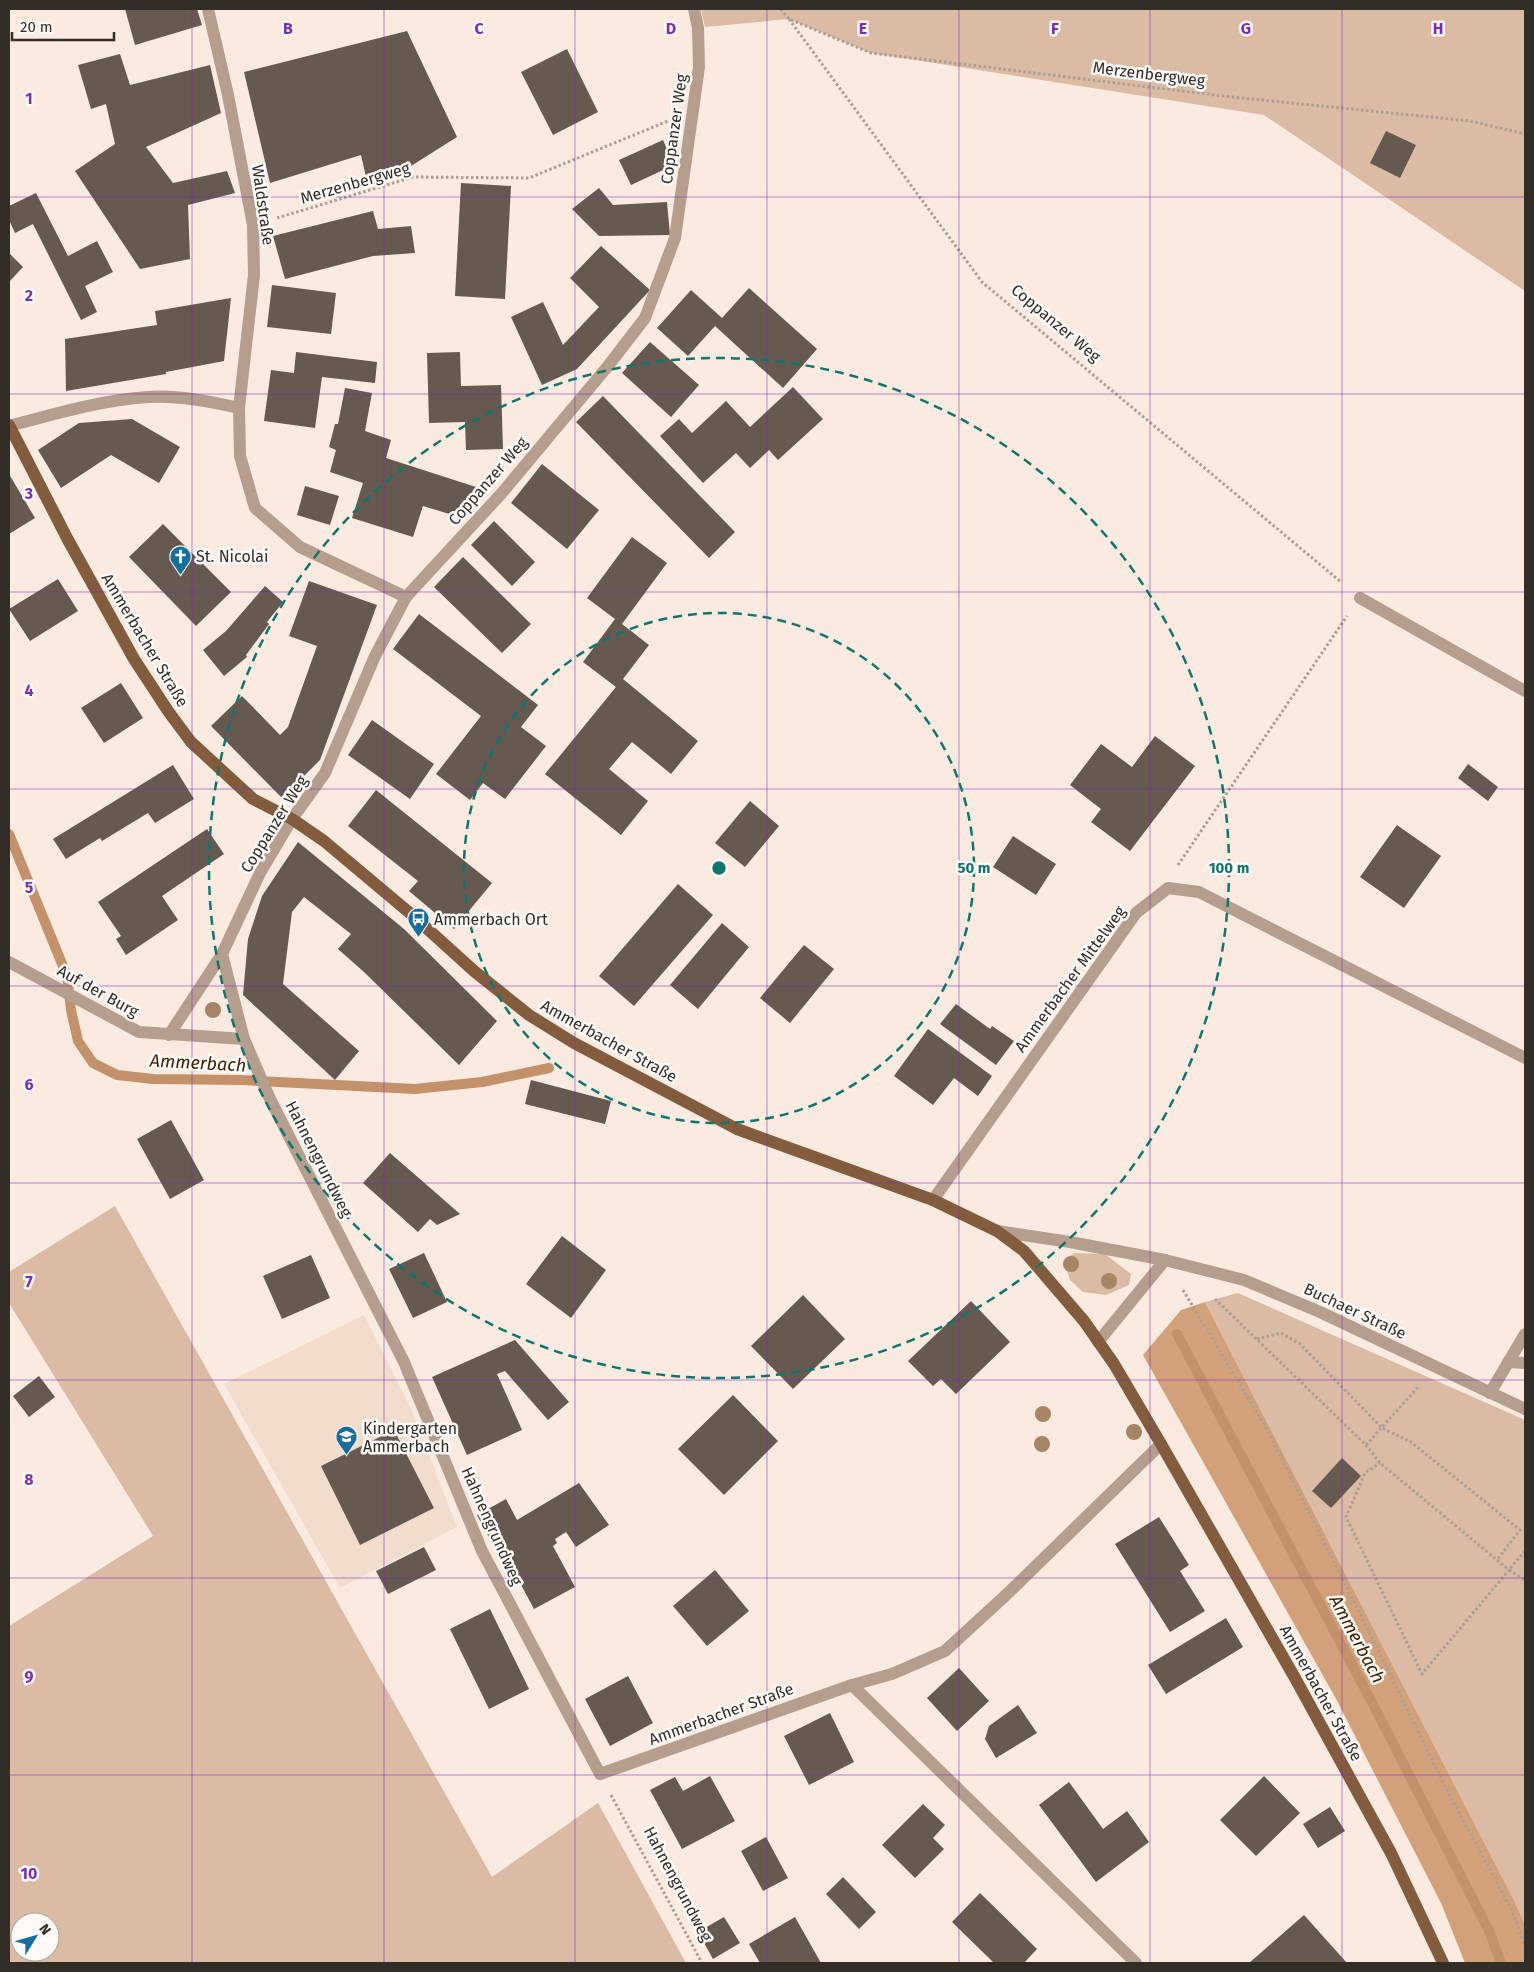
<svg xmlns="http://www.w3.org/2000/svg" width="1534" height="1972" font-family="'Fira Sans',sans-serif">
<rect width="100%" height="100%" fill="#faeadf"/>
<path fill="#f2ddcd" d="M364,1315L412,1411L457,1527L340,1588L224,1384Z"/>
<g fill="#dbbba3" fill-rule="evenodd">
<path d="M701,9H1525V291L1264,115L871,53L789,19L705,27Z"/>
<path d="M115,1206L492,1877L598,1803L686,1963H9V1626L153,1536L9,1303V1272ZM20,1922H50V1952H20Z"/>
<path d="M1074,1253L1105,1254L1131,1274L1129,1285L1106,1295L1083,1292L1070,1280L1064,1261Z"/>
<path d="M1238,1293L1525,1420V1925L1516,1904L1205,1302Z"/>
</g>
<path fill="#d3a179" d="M1205,1302L1516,1904L1525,1925V1963H1465L1441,1903L1335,1697L1143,1355L1181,1310Z"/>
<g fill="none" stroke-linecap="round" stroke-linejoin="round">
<g stroke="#c3916a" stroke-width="10">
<path d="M9,834L67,976L71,1010L78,1041L93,1063L117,1075L153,1079L241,1080L415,1089L482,1082L549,1068"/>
<path d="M1177,1334L1375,1708L1490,1933L1501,1963"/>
</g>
</g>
<g fill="#66594f">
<path d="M125,9H197L202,25L135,45Z"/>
<path d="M407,31L457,137L411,166L367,181L361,155L270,183L244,72Z"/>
<path d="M567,49L598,112L553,135L521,72Z"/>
<path d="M120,54L130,85L210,65L221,113L146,147L173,183L227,171L235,193L188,205L190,259L140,269L75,171L115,144L106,104L91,109L78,65Z"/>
<path d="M1386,131L1416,145L1400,178L1370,163Z"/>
<path d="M663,140L674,165L631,185L619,160Z"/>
<path d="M461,183L511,186L505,299L455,296Z"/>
<path d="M599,188L613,205L667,202L670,235L599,236L572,209Z"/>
<path d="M36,193L68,256L97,241L113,272L85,286L97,312L81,320L33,224L15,233L9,220V206Z"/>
<path d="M373,211L378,229L411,226L415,253L373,256L285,279L273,236Z"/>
<path d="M601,246L650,290L577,369L542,385L511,317L543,302L563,345L599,307L570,278Z"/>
<path d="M9,253L23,267L9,282Z"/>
<path d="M272,285L336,293L331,334L267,327Z"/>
<path d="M749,288L817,349L783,388L715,326L688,356L657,328L691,290L722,318Z"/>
<path d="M231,298L224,361L166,372V374L66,391L65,339L157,325L155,311Z"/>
<path d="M650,342L699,385L671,417L622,373Z"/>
<path d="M296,352L377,362L375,383L322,377L315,428L264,421L271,370L294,373Z"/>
<path d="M460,352L461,386L501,385L503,449L466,450L465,422L429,423L427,353Z"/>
<path d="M793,387L823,419L778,460L769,450L750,468L736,453L703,483L660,436L679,419L692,433L726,401L750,427Z"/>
<path d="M345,388L372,393L365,431L391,440L386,458L476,487L466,519L423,506L413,537L352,518L363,483L330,472L336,450L329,447L335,424H338Z"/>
<path d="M603,396L735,532L709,558L576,422Z"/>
<path d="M132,419L180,447L159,483L111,455L61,488L38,450L79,423Z"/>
<path d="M542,464L599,510L567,549L511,503Z"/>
<path d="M9,474L35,518L9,534Z"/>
<path d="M305,486L339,496L330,525L297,515Z"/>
<path d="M494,521L535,562L512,586L471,545Z"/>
<path d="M163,524L231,592L196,626L129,557Z"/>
<path d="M632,537L667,563L622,624L649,645L623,679L698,741L671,774L632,742L609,769L648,801L621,835L545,774L616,687L583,662L615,619L587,598Z"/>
<path d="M463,557L531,624L502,653L434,587Z"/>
<path d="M58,579L78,611L30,641L9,609Z"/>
<path d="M309,581L377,605L320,760L282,798L211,726L242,696L280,735L288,727L317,646L289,636Z"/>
<path d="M265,586L283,602L267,622L269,624L246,655L247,657L224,676L203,650L226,631Z"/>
<path d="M419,614L538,705L521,727L546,746L505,799L483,783L470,800L436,774L481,716L393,649Z"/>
<path d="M121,683L143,718L104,743L81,708Z"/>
<path d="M372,720L434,764L410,799L348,755Z"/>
<path d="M1155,736L1195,766L1130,851L1091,822L1101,809L1070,785L1101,744L1132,767Z"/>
<path d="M1468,764L1498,787L1488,801L1458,778Z"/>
<path d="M173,765L194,799L155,823L148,813L102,841L100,838L66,859L53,839Z"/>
<path d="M376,790L492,883L454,929L409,891L418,881L348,826Z"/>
<path d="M750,801L779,826L745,867L715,843Z"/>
<path d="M1397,825L1441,856L1404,908L1360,877Z"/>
<path d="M207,829L224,854L162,896L178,920L126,955L116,939L121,936L98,902Z"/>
<path d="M1013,836L1056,864L1036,895L993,867Z"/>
<path d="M298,842L404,929L497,1021L459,1065L364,972L338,949L351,934L304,897L292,912L283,984L359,1051L335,1080L243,995L248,939L262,896Z"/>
<path d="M678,884L713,915L634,1006L599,976Z"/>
<path d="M722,923L749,947L698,1009L670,985Z"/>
<path d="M804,945L834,969L790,1023L760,998Z"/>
<path d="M956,1004L990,1029L992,1026L1014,1041L996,1065L940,1024Z"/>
<path d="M928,1029L992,1076L978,1096L954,1078L933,1105L894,1076Z"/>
<path d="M531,1080L611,1101L605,1124L525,1104Z"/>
<path d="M171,1120L204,1180L170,1199L137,1139Z"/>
<path d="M390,1153L428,1186L460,1214L437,1225L430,1219L418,1232L363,1183Z"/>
<path d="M562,1236L606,1270L571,1318L526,1284Z"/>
<path d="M424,1253L447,1302L413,1318L389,1269Z"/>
<path d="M311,1255L330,1298L282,1319L263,1276Z"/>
<path d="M803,1295L845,1339L793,1389L751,1346Z"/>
<path d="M971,1301L1010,1342L956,1394L941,1379L933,1386L908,1361Z"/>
<path d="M515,1340L569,1402L548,1420L505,1371L497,1374L522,1430L467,1455L432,1377Z"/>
<path d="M39,1376L55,1397L29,1417L13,1396Z"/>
<path d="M733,1395L778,1441L724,1495L678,1449Z"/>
<path d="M394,1430L434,1508L360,1545L321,1466Z"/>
<path d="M1342,1458L1361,1476L1331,1508L1312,1491Z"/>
<path d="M579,1483L609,1525L576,1547L566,1532L555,1539L557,1543L553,1546L575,1587L534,1609L512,1568L507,1571L477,1515L506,1499L517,1520Z"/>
<path d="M1159,1517L1189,1565L1180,1571L1205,1611L1170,1632L1115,1544Z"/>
<path d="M424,1547L436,1570L388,1594L376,1571Z"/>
<path d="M715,1570L749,1611L707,1646L673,1606Z"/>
<path d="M490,1609L529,1689L489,1709L450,1629Z"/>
<path d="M1226,1618L1243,1647L1166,1694L1148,1665Z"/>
<path d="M959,1668L989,1701L957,1731L927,1698Z"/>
<path d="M628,1676L653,1723L610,1746L585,1699Z"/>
<path d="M1018,1705L1037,1733L996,1758L985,1739L989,1726Z"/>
<path d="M830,1713L854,1762L809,1785L784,1736Z"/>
<path d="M710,1776L735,1821L682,1849L650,1790L675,1777L683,1791Z"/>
<path d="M1264,1776L1300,1813L1256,1856L1220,1820Z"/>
<path d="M1069,1782L1103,1829L1127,1811L1149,1842L1096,1882L1039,1805Z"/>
<path d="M923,1804L945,1825L933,1838L944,1849L915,1878L882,1845Z"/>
<path d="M1330,1807L1345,1831L1318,1848L1303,1824Z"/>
<path d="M766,1837L788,1878L763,1891L741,1851Z"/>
<path d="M843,1877L876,1912L859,1929L826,1894Z"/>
<path d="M980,1893L1037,1949L1024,1963H994L952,1922Z"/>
<path d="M1304,1915L1347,1963H1249Z"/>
<path d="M724,1917L740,1943L713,1959L698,1932Z"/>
<path d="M795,1917L821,1963H760L749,1944Z"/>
</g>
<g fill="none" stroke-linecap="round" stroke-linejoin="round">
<g stroke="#ab9f96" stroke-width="3" stroke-dasharray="2.5 2.5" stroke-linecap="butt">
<path d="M781,9L789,19L871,53L1223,96L1470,121L1525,134"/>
<path d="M789,19L982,282L1341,582"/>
<path d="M277,218L413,177L529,178L668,121"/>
<path d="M1178,865L1347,616"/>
<path d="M1183,1290L1264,1424L1348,1589L1445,1786L1511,1909L1525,1945"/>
<path d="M1215,1299L1366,1445L1380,1463L1509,1570L1422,1674L1346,1517L1365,1473L1380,1463"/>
<path d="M1257,1339L1281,1333L1300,1344L1382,1428L1411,1442L1520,1530L1497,1560"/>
<path d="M1366,1445L1419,1386"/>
<path d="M1525,1551L1509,1570L1525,1580"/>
<path d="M611,1795L702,1963"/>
</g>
<g stroke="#b59e8d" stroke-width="12">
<path d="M208,9L228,95L253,225L254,275L239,408L240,456L255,508L300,547L406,597"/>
<path d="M9,426C54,414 101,400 148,397C178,395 209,401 239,408"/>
<path d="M1360,598L1525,691"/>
<path d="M222,954L244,1039L270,1099L404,1362L482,1551L600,1774L852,1685L892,1674L945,1651L1006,1595L1161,1444"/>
<path d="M9,962L139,1032L244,1039"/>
<path d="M169,1035L222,954L260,873L292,819L325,773L375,656L406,597L501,494L608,366L645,318L675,238L699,67L698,28L694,9"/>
<path d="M933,1200L1136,913L1168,888L1199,892L1525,1058"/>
<path d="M997,1231L1070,1242L1165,1260L1244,1280L1320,1312L1525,1409"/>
<path d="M1098,1342L1165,1260"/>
<path d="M1508,1362L1525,1363"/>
<path d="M1490,1393L1525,1334"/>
<path d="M852,1685L1136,1963"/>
</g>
<path stroke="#835c3d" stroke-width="12" d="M9,425L67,538L134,659L168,711L191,742L253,799L292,819L324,841L411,914L474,971L529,1015L574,1043L737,1129L933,1200L997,1231L1024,1251L1084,1321L1114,1364L1161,1444L1295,1678L1391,1853L1443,1963"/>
</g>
<g fill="#a58564">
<circle cx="213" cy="1010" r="8"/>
<circle cx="1071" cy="1264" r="8"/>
<circle cx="1109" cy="1281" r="8"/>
<circle cx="1043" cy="1414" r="8"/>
<circle cx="1134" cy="1432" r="8"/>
<circle cx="1042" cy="1444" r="8"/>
</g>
<path fill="none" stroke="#7b2cbf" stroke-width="1" stroke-opacity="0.55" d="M192,9V1963M384,9V1963M575,9V1963M767,9V1963M959,9V1963M1150,9V1963M1342,9V1963M9,197H1525M9,394H1525M9,592H1525M9,789H1525M9,986H1525M9,1183H1525M9,1380H1525M9,1578H1525M9,1775H1525"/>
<g fill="none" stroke="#0f766e" stroke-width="2.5" stroke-dasharray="9 6">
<circle cx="719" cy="868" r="255"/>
<circle cx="719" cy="868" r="510"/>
</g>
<defs>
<symbol id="church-pin" viewBox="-11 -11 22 30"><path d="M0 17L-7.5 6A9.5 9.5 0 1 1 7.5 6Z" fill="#166e9e" stroke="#fdfaf8"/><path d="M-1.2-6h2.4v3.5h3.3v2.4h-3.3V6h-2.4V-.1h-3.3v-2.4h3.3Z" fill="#fff"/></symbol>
<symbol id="bus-pin" viewBox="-11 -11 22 30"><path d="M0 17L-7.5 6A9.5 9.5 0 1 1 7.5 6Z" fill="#166e9e" stroke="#fdfaf8"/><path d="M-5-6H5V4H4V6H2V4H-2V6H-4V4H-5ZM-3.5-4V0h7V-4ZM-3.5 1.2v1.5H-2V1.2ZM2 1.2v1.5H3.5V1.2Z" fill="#fff"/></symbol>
<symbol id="school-pin" viewBox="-11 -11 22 30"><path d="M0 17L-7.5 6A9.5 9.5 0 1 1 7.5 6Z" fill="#166e9e" stroke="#fdfaf8"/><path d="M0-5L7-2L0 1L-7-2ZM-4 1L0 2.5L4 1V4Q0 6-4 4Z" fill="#fff"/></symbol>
</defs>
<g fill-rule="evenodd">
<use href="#church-pin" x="168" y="544" width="25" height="34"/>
<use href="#bus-pin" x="406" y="906" width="25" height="34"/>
<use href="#school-pin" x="334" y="1424" width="25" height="34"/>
</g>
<g text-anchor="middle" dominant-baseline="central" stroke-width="5" stroke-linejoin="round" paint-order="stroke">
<g font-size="16" fill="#332d28" stroke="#fdfaf8">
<text transform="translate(1149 74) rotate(7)">Merzenbergweg</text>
<text transform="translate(674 129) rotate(-82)">Coppanzer Weg</text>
<text transform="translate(355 183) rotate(-16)">Merzenbergweg</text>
<text transform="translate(263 205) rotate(82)">Waldstraße</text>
<text transform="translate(1056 323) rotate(40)">Coppanzer Weg</text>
<text transform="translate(488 481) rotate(-49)">Coppanzer Weg</text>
<text transform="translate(145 640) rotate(59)">Ammerbacher Straße</text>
<text transform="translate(274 824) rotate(-58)">Coppanzer Weg</text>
<text transform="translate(1070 979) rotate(-54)">Ammerbacher Mittelweg</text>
<text transform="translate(98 991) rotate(29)">Auf der Burg</text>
<text transform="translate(609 1041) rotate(29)">Ammerbacher Straße</text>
<text transform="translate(319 1159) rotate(63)">Hahnengrundweg</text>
<text transform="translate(1355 1311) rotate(25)">Buchaer Straße</text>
<text transform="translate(492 1526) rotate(66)">Hahnengrundweg</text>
<text transform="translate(1321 1693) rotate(61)">Ammerbacher Straße</text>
<text transform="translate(721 1714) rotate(-20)">Ammerbacher Straße</text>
<text transform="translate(678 1884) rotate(62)">Hahnengrundweg</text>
</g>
<g font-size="16" fill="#332d28" stroke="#fdfaf8" text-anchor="start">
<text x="196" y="556">St. Nicolai</text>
<text x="434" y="919">Ammerbach Ort</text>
<text x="363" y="1428">Kindergarten<tspan x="363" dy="18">Ammerbach</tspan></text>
</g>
<g font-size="18" font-style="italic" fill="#422202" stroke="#fdfaf8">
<text transform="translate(198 1063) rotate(3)">Ammerbach</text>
<text transform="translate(1357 1639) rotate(62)">Ammerbach</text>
</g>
</g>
<g font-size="16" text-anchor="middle" font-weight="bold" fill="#7b2cbf" stroke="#fdfaf8" stroke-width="5" stroke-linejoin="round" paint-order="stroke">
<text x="288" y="34">B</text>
<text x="479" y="34">C</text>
<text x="671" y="34">D</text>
<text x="863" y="34">E</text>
<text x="1055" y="34">F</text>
<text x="1246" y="34">G</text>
<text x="1438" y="34">H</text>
<text x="29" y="104">1</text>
<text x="29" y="301">2</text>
<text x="29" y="499">3</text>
<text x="29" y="696">4</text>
<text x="29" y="893">5</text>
<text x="29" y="1090">6</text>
<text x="29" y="1287">7</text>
<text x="29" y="1485">8</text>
<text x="29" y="1682">9</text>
<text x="29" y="1879">10</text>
</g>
<circle cx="719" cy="868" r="8" fill="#0f766e" stroke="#fdfaf8" stroke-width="2.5"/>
<g font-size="15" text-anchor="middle" font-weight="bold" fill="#0f766e" stroke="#fdfaf8" stroke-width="5" stroke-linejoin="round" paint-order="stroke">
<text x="974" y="873">50 m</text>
<text x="1229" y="873">100 m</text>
</g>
<rect width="1534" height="1972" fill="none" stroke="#332d28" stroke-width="20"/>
<g transform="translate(35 1937) rotate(53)"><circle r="24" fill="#fdfaf8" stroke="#aca8a5"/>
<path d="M0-4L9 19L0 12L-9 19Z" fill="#166e9e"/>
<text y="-8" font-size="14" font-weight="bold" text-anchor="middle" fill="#332d28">N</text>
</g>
<path d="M12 32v8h102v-8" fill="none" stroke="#332d28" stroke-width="2.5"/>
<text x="20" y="32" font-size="15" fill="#332d28" stroke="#fdfaf8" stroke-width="4" paint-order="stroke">20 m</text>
</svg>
